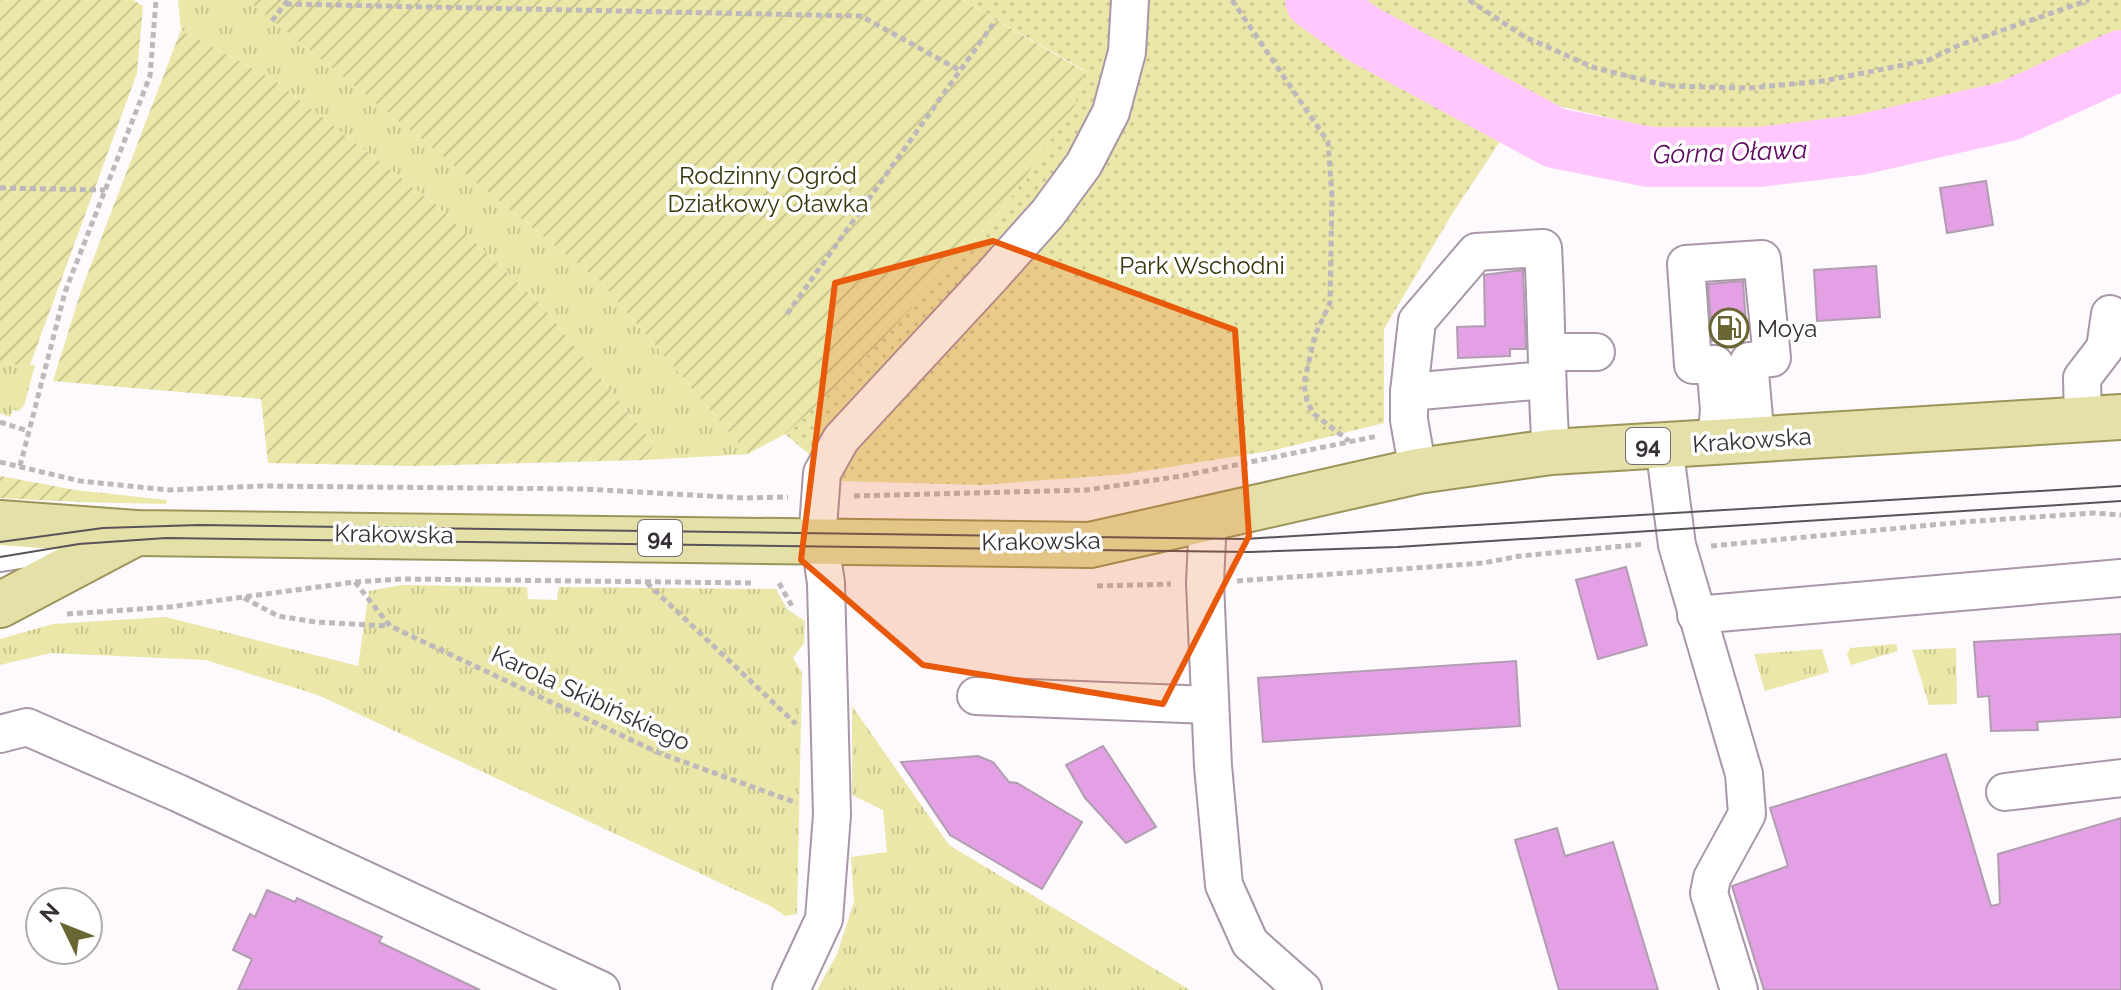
<svg xmlns="http://www.w3.org/2000/svg" width="2121" height="990" font-family="Raleway,sans-serif">
<defs>
<pattern id="grass-tufts" width="24" height="20" patternUnits="userSpaceOnUse" patternTransform="scale(2)"><rect width="24" height="20" fill="#eae7a8"/><path d="M3 7l-1-3M5 7V3M7 7l1-3M15 17l-1-3M17 17v-4M19 17l1-3" fill="none" stroke="#c9c691"/></pattern>
<pattern id="park-dots" width="8" height="8" patternUnits="userSpaceOnUse" patternTransform="scale(2)"><rect width="8" height="8" fill="#eae7a8"/><path d="M2 2h.1M6 6h.1" fill="none" stroke="#c9c691" stroke-width="1.8" stroke-linecap="round"/></pattern>
<pattern id="garden-furrows" width="10" height="10" patternUnits="userSpaceOnUse" patternTransform="scale(2)"><rect width="10" height="10" fill="#eae7a8"/><path d="M-1 1l2-2M0 10L10 0M9 11l2-2" fill="none" stroke="#c9c691"/></pattern>
</defs>
<rect width="100%" height="100%" fill="#fdf9fc"/>
<g fill="url(#grass-tufts)">
<path d="M178,0H249L602,283L748,454L645,460L654,444L542,306L436,205L274,80L181,30Z"/>
<path d="M0,364L35,365L24,406L19,411L13,410L10,417L0,413Z"/>
<path d="M75,490L167,500L166,504L79,502Z"/>
<path d="M402,585L527,587L528,599L557,600L559,587L776,589L787,609L805,621L804,643L793,658L802,673L797,914L785,916L772,907L318,695L206,660L51,653L0,665V639L53,624L166,617L358,666L369,591Z"/>
<path d="M1896,644L1898,651L1851,665L1847,655L1850,648Z"/>
<path d="M1956,648L1957,704L1929,705L1912,650Z"/>
<path d="M1822,649L1829,672L1765,691L1754,654Z"/>
<path d="M852,706L949,845L1190,990H817L837,954L854,902L851,857L887,852L883,810L852,795Z"/>
</g>
<path fill="url(#park-dots)" d="M962,0H2121V33L1960,98L1806,129L1706,140L1528,99L1452,214L1384,329V423L1275,450L1126,474L981,485L841,481L785,434L845,380L1006,205L1084,70Z"/>
<g fill="url(#garden-furrows)">
<path d="M0,0H133L143,6L137,73L30,365L0,364Z"/>
<path d="M247,0H962L1084,71L1075,105L1006,205L845,380L785,434L748,454L602,283Z"/>
<path d="M181,30L274,80L436,205L542,306L654,444L645,460L417,466L268,463L261,399L53,381L81,291Z"/>
<path d="M0,476L75,490L79,502L0,498Z"/>
</g>
<g fill="none" stroke-linecap="round" stroke-linejoin="round">
<path stroke="#ffc7fe" stroke-width="60" d="M1315,0L1363,34L1555,138L1650,157H1758L1859,145L2009,111L2121,60"/>
</g>
<g fill="#e4a0e4" stroke="#b09eb0" stroke-width="2">
<path d="M1986,181L1993,225L1947,233L1940,188Z"/>
<path d="M1876,266L1880,317L1817,321L1814,270Z"/>
<path d="M1523,270L1526,349H1510V356L1458,358L1457,327L1485,326L1484,275Z"/>
<path d="M1743,281L1747,338L1712,341L1708,284Z"/>
<path d="M1626,567L1647,645L1598,659L1576,580Z"/>
<path d="M2121,634V717L2037,722L2038,730L1991,731L1989,696L1978,697L1974,642Z"/>
<path d="M1516,661L1520,726L1263,742L1258,678Z"/>
<path d="M1103,746L1156,827L1126,843L1085,798L1066,765Z"/>
<path d="M1946,754L1991,906L2000,904L1998,854L2121,818V990H1764L1732,886L1788,866L1770,808Z"/>
<path d="M978,756L993,762L1009,782L1017,783L1082,822L1042,889L950,835L901,762Z"/>
<path d="M1557,828L1565,856L1613,842L1658,990H1559L1515,840Z"/>
<path d="M267,890L295,902L297,898L382,937L379,942L480,990H238L252,959L233,950L250,914L255,917Z"/>
</g>
<g fill="none" stroke-linecap="round" stroke-linejoin="round">
<defs>
<g id="minor">
<path d="M1548,352H1596"/>
<path d="M1545,380L1409,392L1417,321L1476,252L1543,248C1547,317 1546,384 1551,452"/>
<path d="M1409,392V420L1418,471"/>
<path d="M2083,419L2082,378L2105,348L2110,314"/>
<path d="M1716,444L1719,409L1715,364L1693,365L1686,264L1762,259L1772,358L1749,361L1756,441"/>
<path d="M1664,445L1677,545L1744,774L1747,814L1712,878L1709,893L1739,990"/>
<path d="M1208,517L1205,583L1213,766L1224,885L1250,943L1303,990"/>
<path d="M0,553L79,541"/>
<path d="M1696,615L2121,578"/>
<path d="M976,696L1210,705"/>
<path d="M0,734L27,727L178,793L601,990"/>
<path d="M2005,792L2121,778"/>
<path d="M791,990L824,919L832,815L826,583L818,528L822,473L841,439L991,277L1048,213L1084,164L1111,112L1127,52L1130,0"/>
</g>
<g id="major">
<path d="M0,523L136,533L1090,545L1418,471L1551,452L2121,417"/>
<path d="M0,605L136,533"/>
</g>
</defs>
<use href="#minor" stroke="#a996a8" stroke-width="40"/>
<use href="#major" stroke="#9c955b" stroke-width="48"/>
<g stroke="#bdb8bc" stroke-width="5" stroke-dasharray="6 4" stroke-linecap="butt">
<path d="M1232,0L1328,142L1332,196L1330,303L1315,335L1304,383L1307,402L1314,414L1349,441"/>
<path d="M1469,0L1525,37L1595,68L1669,86L1750,88L1823,81L1929,60L1957,46L2089,0"/>
<path d="M286,4L861,16L961,71"/>
<path d="M272,21L288,0"/>
<path d="M0,188L105,190"/>
<path d="M787,314L996,20"/>
<path d="M0,422L28,431"/>
<path d="M0,462L80,481L169,490L262,486L584,489L745,498L788,497"/>
<path d="M20,466L65,292L150,76L156,0"/>
<path d="M854,496L1086,490L1182,476L1378,436"/>
<path d="M1711,546L1963,522L2094,513L2121,515"/>
<path d="M1237,581L1483,563L1520,556L1645,544"/>
<path d="M355,582L390,626L659,753L797,803"/>
<path d="M647,583L796,724"/>
<path d="M779,583L792,606"/>
<path d="M1097,586L1171,584"/>
<path d="M244,598L278,616L316,622L389,626"/>
<path d="M67,614L169,607L355,582L402,579L755,583"/>
</g>
<use href="#minor" stroke="#fff" stroke-width="36"/>
<use href="#major" stroke="#e4e0a8" stroke-width="44"/>
<g stroke="#595359" stroke-width="2">
<path d="M0,542L103,528L199,525L1245,539L2121,486"/>
<path d="M0,557L79,544L166,538L1250,552L1397,547L2121,501"/>
</g>
</g>
<path fill="#e8590c" fill-opacity="0.2" stroke="#e8590c" stroke-width="6" stroke-linejoin="round" d="M993,241L1235,330L1249,536L1163,704L923,665L801,560L835,283Z"/>
<defs>
<symbol id="fuel-ring" viewBox="-11 -11 22 22"><circle r="9.5" fill="#fff" stroke="#696633" stroke-width="1.5"/><path d="M-5.5-6h7V0h2V4h1.3V-2.5L3-4.5l.8-.8L6-3V5H2.5V1h-1V6h-7ZM-4.2-4.7v3.2H.2V-4.7Z" fill="#696633"/></symbol>
</defs>
<g fill-rule="evenodd">
<use href="#fuel-ring" x="1707" y="306" width="44" height="44"/>
</g>
<g text-anchor="middle" dominant-baseline="central" stroke-width="7" stroke-linejoin="round" paint-order="stroke">
<g fill="#fff" stroke="#736e73" stroke-width="2">
<rect x="1626" y="428" width="44" height="36" rx="6"/>
<rect x="638" y="520" width="44" height="36" rx="6"/>
</g>
<g font-size="22" font-weight="bold" fill="#373037">
<text x="1648" y="446">94</text>
<text x="660" y="538">94</text>
</g>
<g font-size="24" fill="#38360c" stroke="#fff">
<text x="768" y="175">Rodzinny Ogród<tspan x="768" dy="28">Działkowy Oławka</tspan></text>
<text x="1202" y="265">Park Wschodni</text>
</g>
<g font-size="24" fill="#373037" stroke="#fff" text-anchor="start">
<text x="1757" y="328">Moya</text>
</g>
<g font-size="24" fill="#373037" stroke="#fff">
<text transform="translate(1752 440) rotate(-4)">Krakowska</text>
<text transform="translate(394 534) rotate(1)">Krakowska</text>
<text transform="translate(1041 541) rotate(-1)">Krakowska</text>
<text transform="translate(591 698) rotate(25)">Karola Skibińskiego</text>
</g>
<g font-size="26" font-style="italic" fill="#5e0b60" stroke="#fff">
<text transform="translate(1730 152) rotate(-2)">Górna Oława</text>
</g>
</g>
<g transform="translate(64 926) rotate(313)"><circle r="38" fill="#ffffff" stroke="#afacaf" stroke-width="2"/>
<path d="M0-6L14 30L0 20L-14 30Z" fill="#696633"/>
<text y="-12" font-size="22" font-weight="bold" text-anchor="middle" fill="#373037">N</text>
</g>
</svg>
